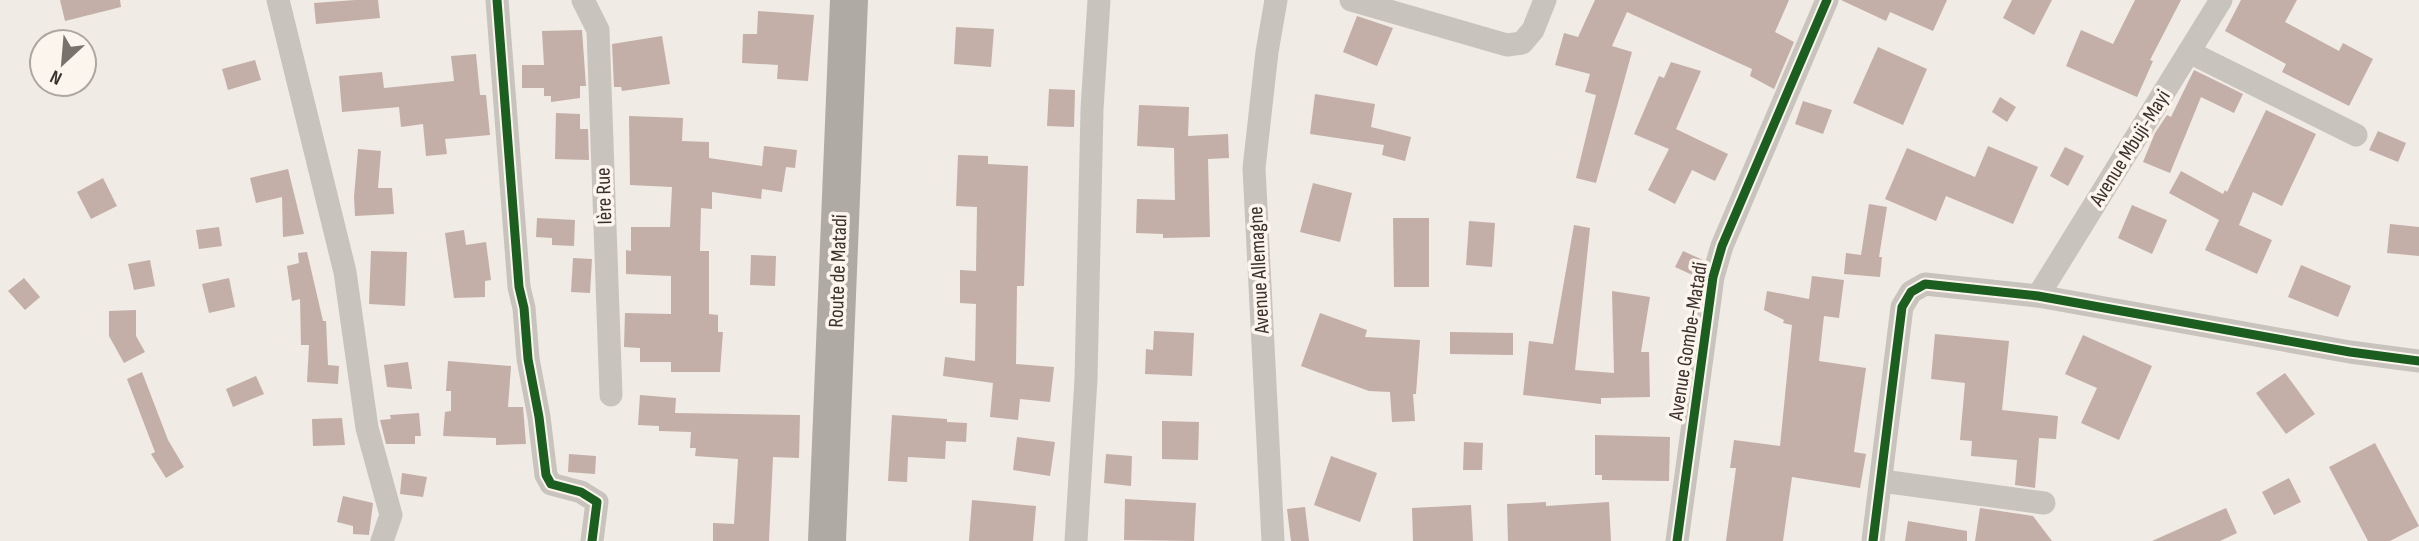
<svg xmlns="http://www.w3.org/2000/svg" width="2419" height="541" font-family="'Sofia Sans Condensed',sans-serif">
<rect width="100%" height="100%" fill="#f0ebe5"/>
<g fill="#c3afa7">
<path d="M60,0H120L121,7L65,21Z"/>
<path d="M355,0H378L380,18L316,24L314,3Z"/>
<path d="M1595,0H1789L1775,32L1794,42L1774,89L1750,76L1752,69L1627,12L1612,46L1632,52L1596,183L1576,178L1596,95L1585,92L1590,74L1555,65L1564,33L1578,37Z"/>
<path d="M1841,0H1947L1933,31L1890,12L1886,21Z"/>
<path d="M2012,0H2052L2034,35L2003,18Z"/>
<path d="M2135,0H2181L2150,60L2153,61L2137,97L2066,66L2081,30L2113,44Z"/>
<path d="M2241,0H2297L2285,22L2339,51L2343,43L2373,59L2349,106L2282,72L2286,64L2225,31Z"/>
<path d="M758,11L814,15L808,81L777,79L778,65L742,63L743,34H757Z"/>
<path d="M1357,16L1393,28L1377,66L1343,52Z"/>
<path d="M956,27L994,29L991,67L954,64Z"/>
<path d="M582,30L586,86H580V98L551,102V96H544V88H522V65H544L542,31Z"/>
<path d="M662,36L670,84L622,91L621,87H614L612,44Z"/>
<path d="M1878,47L1927,69L1903,125L1853,103Z"/>
<path d="M476,54L480,95H486L490,135L445,139L447,154L426,156L423,124L401,127L399,107L342,112L339,76L382,72L384,88L454,81L451,56Z"/>
<path d="M255,60L261,80L228,90L222,69Z"/>
<path d="M1671,62L1701,71L1676,129L1728,154L1715,181L1692,170L1675,204L1648,190L1669,149L1634,134L1659,76L1664,78Z"/>
<path d="M2194,70L2243,94L2234,113L2201,97L2170,173L2143,162L2155,133L2167,115L2171,117Z"/>
<path d="M1049,89L1075,90L1074,127L1047,126Z"/>
<path d="M1315,94L1375,104L1371,127L1411,137L1405,161L1382,155L1384,145L1310,134Z"/>
<path d="M2000,97L2016,107L2007,122L1992,112Z"/>
<path d="M1803,101L1832,110L1823,134L1795,124Z"/>
<path d="M1139,105L1189,107L1188,136L1228,134L1229,158L1208,159L1210,237L1163,238V234L1136,233L1137,199L1175,200L1174,148L1137,146Z"/>
<path d="M2266,110L2316,134L2282,206L2253,192L2239,225L2272,240L2257,274L2205,250L2219,220L2169,193L2181,171L2223,194L2225,190L2227,192Z"/>
<path d="M556,113L580,114V129H588L589,160L555,159Z"/>
<path d="M629,116L683,118L682,141L709,142V158L762,166L764,146L797,150L795,168L786,167L782,192L762,189L761,199L712,192V209L701,208L700,251H709V314L718,315V332H723L720,372H671V362H640V348L624,347L625,313L671,314V276L626,274V250L631,251V227H670L672,187L630,185Z"/>
<path d="M2378,131L2406,143L2398,162L2369,150Z"/>
<path d="M1988,146L2038,167L2013,224L1946,196L1936,221L1885,199L1907,148L1975,177Z"/>
<path d="M2065,147L2084,156L2068,186L2050,176Z"/>
<path d="M358,149L381,151L378,188H392L394,214L355,216L354,197Z"/>
<path d="M958,155L988,156V164L1028,166L1024,286H1017L1016,364L1054,367L1050,402L1020,399L1018,420L990,417L993,383L943,376L945,357L975,361L976,304L960,303V270L976,271L977,207L956,206Z"/>
<path d="M288,169L304,234L283,237L282,197L256,203L250,178Z"/>
<path d="M103,178L117,206L91,219L77,192Z"/>
<path d="M1313,183L1352,193L1340,242L1300,232Z"/>
<path d="M1869,204L1887,207L1879,257H1882L1880,277L1844,274L1846,253L1861,255Z"/>
<path d="M2132,205L2167,220L2152,254L2118,238Z"/>
<path d="M537,218L575,220L574,246L552,245V238L536,237Z"/>
<path d="M1393,218H1429V287H1394Z"/>
<path d="M1469,221L1495,223L1492,267L1466,265Z"/>
<path d="M2390,224L2419,227V256L2387,253Z"/>
<path d="M1574,225L1590,228L1575,370L1614,373L1612,291L1650,297L1641,352H1649L1650,397L1601,398V404L1523,395L1529,341L1553,344Z"/>
<path d="M219,227L222,246L199,249L196,230Z"/>
<path d="M464,230L466,245L486,242L491,280L485,281V297L454,298L445,233Z"/>
<path d="M371,251L407,252L405,306L369,304Z"/>
<path d="M1683,251L1703,260L1699,278L1675,267Z"/>
<path d="M307,252L323,321H326L328,365L339,366L338,384L307,382L309,345H301L300,299L292,301L287,266L299,263L298,253Z"/>
<path d="M751,255L776,256L775,286L750,285Z"/>
<path d="M573,258L592,259L590,293L571,292Z"/>
<path d="M150,260L155,286L134,290L128,264Z"/>
<path d="M2301,265L2351,286L2338,317L2288,297Z"/>
<path d="M1812,276L1844,280L1839,318L1824,316L1819,361L1866,368L1854,452L1866,454L1860,488L1792,477L1783,541H1726L1736,468H1730L1734,440L1780,446L1792,325L1783,323L1784,320L1764,310L1767,291L1809,299Z"/>
<path d="M24,278L40,297L25,310L8,291Z"/>
<path d="M229,278L235,307L209,313L202,284Z"/>
<path d="M136,310V336L145,352L124,363L109,336V311Z"/>
<path d="M1320,313L1367,330L1365,337L1420,340L1416,394H1413L1415,421L1392,422L1390,392L1369,391L1301,366Z"/>
<path d="M1154,331L1194,333L1192,376L1145,374L1146,349L1153,350Z"/>
<path d="M1450,332L1513,333V355L1450,354Z"/>
<path d="M1935,334L2009,341L2002,410L2058,416L2056,439L2039,438L2035,488L2015,485L2017,460L1971,456L1972,441L1960,440L1965,383L1931,379Z"/>
<path d="M2083,335L2152,366L2119,440L2081,423L2097,388L2065,374Z"/>
<path d="M448,361L511,366L508,407H523L526,444L496,445V438L443,436L445,412L451,411V391H446Z"/>
<path d="M408,362L412,389L387,387L384,365Z"/>
<path d="M142,372L168,440L184,467L166,478L151,454L155,452L127,379Z"/>
<path d="M2285,373L2315,414L2286,434L2256,393Z"/>
<path d="M256,376L264,394L233,407L226,389Z"/>
<path d="M640,395L676,398L675,413L800,415L799,458L773,457L769,541H713V523L734,524L738,459L695,456L696,448H690L691,432L659,431V426L638,425Z"/>
<path d="M419,413L421,436H415V444H386L380,420L391,419L390,415Z"/>
<path d="M892,415L947,419V422L967,423L966,442L946,441L945,459L908,457L907,482L888,481Z"/>
<path d="M342,418L345,445L313,446L312,419Z"/>
<path d="M1162,421L1199,422L1198,460L1162,459Z"/>
<path d="M1595,435L1670,437L1669,481L1602,480V475H1595Z"/>
<path d="M1017,437L1055,442L1050,476L1013,470Z"/>
<path d="M1464,442L1483,443L1482,470H1463Z"/>
<path d="M2375,443L2419,526L2390,541H2368L2329,467Z"/>
<path d="M569,454L596,456L595,474L568,472Z"/>
<path d="M1106,454L1132,456L1131,486L1104,483Z"/>
<path d="M1331,456L1377,473L1360,522L1314,505Z"/>
<path d="M402,473L427,477L423,497L400,494Z"/>
<path d="M2289,478L2301,502L2274,515L2262,492Z"/>
<path d="M343,496L373,503L369,535L353,534V526L337,522Z"/>
<path d="M1125,499L1196,503L1194,541L1124,540Z"/>
<path d="M972,500L1036,506L1033,541H969Z"/>
<path d="M1546,502V506L1609,502L1611,541H1508L1507,504Z"/>
<path d="M1471,505L1473,541H1413L1412,508Z"/>
<path d="M1305,507L1309,541H1291L1287,509Z"/>
<path d="M1980,508L2033,516L2052,541H1975Z"/>
<path d="M2226,508L2237,533L2220,541H2152Z"/>
<path d="M1908,521L1967,531V541H1905Z"/>
</g>
<g fill="none" stroke-linecap="round" stroke-linejoin="round">
<g stroke="#c9c3be" stroke-width="23">
<path d="M278,0L345,272L367,428L391,515L382,541"/>
<path d="M497,0L519,287L524,308L528,359L539,417L546,475L551,484L581,492L597,502L592,541"/>
<path d="M583,0L598,30L611,395"/>
<path d="M1351,0L1507,45L1522,43L1533,30L1545,0"/>
<path d="M2189,52L2356,135"/>
<path d="M2038,296L2221,0"/>
<path d="M1882,481L2044,503"/>
<path d="M1076,541L1086,379L1092,109L1099,0"/>
<path d="M1273,541L1254,168L1267,52L1276,0"/>
<path d="M1677,541L1713,277L1722,246L1827,0"/>
<path d="M1873,541L1902,307L1911,292L1925,284L2038,296L2350,352L2419,361"/>
</g>
<path stroke="#afaaa4" stroke-width="38" d="M827,541L849,0"/>
<defs>
<g id="cycleway">
<path d="M497,0L519,287L524,308L528,359L539,417L546,475L551,484L581,492L597,502L592,541"/>
<path d="M1677,541L1713,277L1722,246L1827,0"/>
<path d="M1873,541L1902,307L1911,292L1925,284L2038,296L2350,352L2419,361"/>
</g>
</defs>
<use href="#cycleway" stroke="#fbf5ee" stroke-width="13"/>
<use href="#cycleway" stroke="#1b5e20" stroke-width="9"/>
</g>
<g text-anchor="middle" dominant-baseline="central" stroke-width="7" stroke-linejoin="round" paint-order="stroke">
<g font-size="21" fill="#3b302b" stroke="#fbf5ee">
<text transform="translate(2130 148) rotate(-58)">Avenue Mbuji-Mayi</text>
<text transform="translate(604 196) rotate(-92)">Ière Rue</text>
<text transform="translate(1259 270) rotate(-93)">Avenue Allemagne</text>
<text transform="translate(838 271) rotate(-88)">Route de Matadi</text>
<text transform="translate(1688 341) rotate(-81)">Avenue Gombe-Matadi</text>
</g>
</g>
<g transform="translate(63 63) rotate(206)"><circle r="33" fill="#fbf5ee" stroke="#aea6a0" stroke-width="2"/>
<path d="M0-5L12 26L0 18L-12 26Z" fill="#7a716c"/>
<text y="-10" font-size="19" font-weight="bold" text-anchor="middle" fill="#3b302b">N</text>
</g>
</svg>
